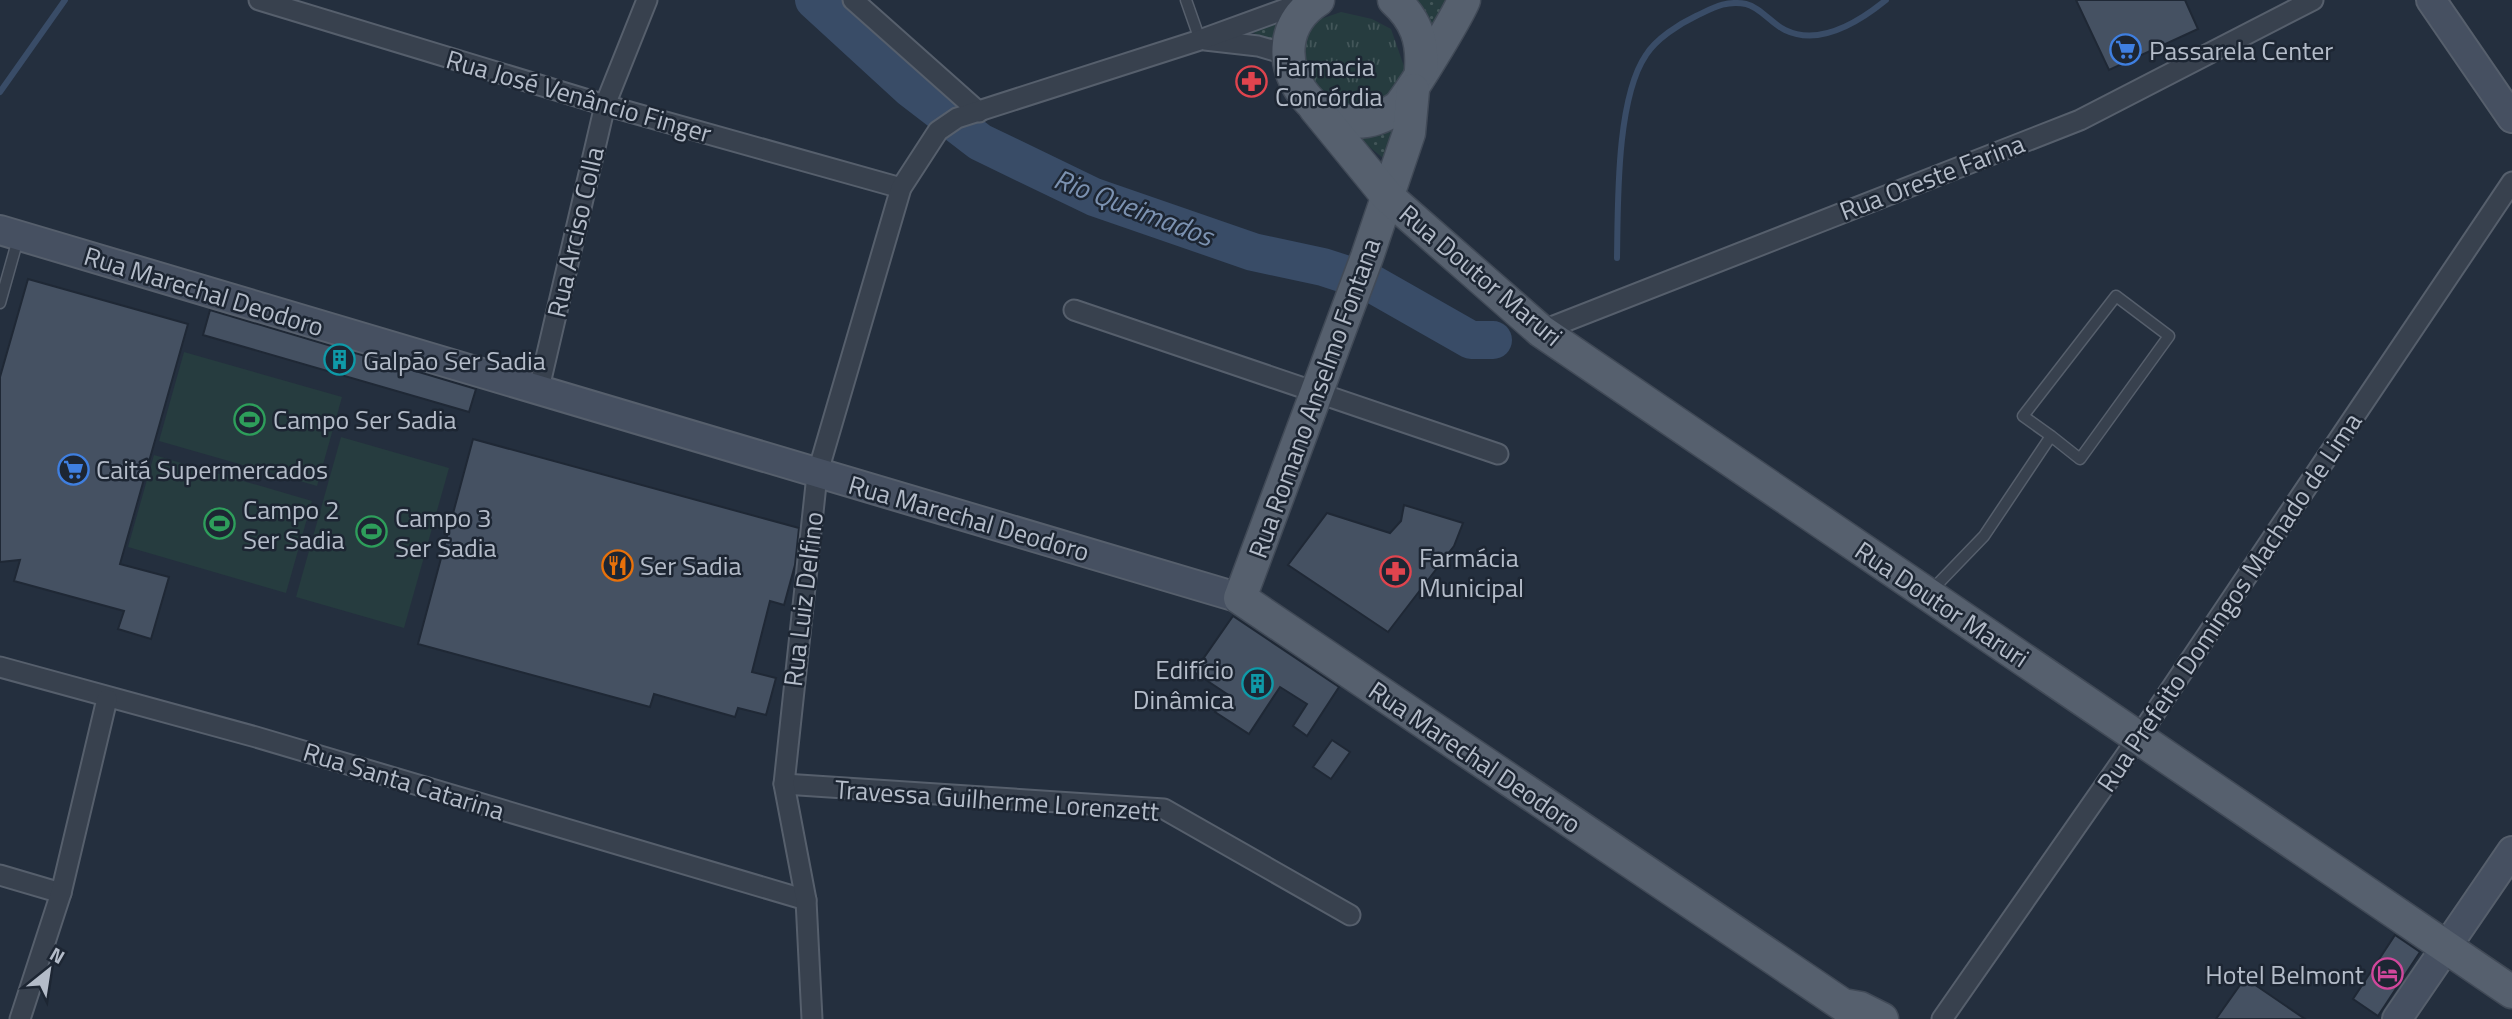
<svg xmlns="http://www.w3.org/2000/svg" width="2512" height="1019" font-family="'Titillium Web',sans-serif">
<defs>
<pattern id="grass-dots" width="8" height="8" patternUnits="userSpaceOnUse" patternTransform="scale(1.75)"><rect width="8" height="8" fill="#263c3f"/><path d="M2 2h.1M6 6h.1" fill="none" stroke="#435659" stroke-width="1.8" stroke-linecap="round"/></pattern>
<pattern id="park-tufts" width="24" height="20" patternUnits="userSpaceOnUse" patternTransform="scale(1.75)"><rect width="24" height="20" fill="#263c3f"/><path d="M3 7l-1-3M5 7V3M7 7l1-3M15 17l-1-3M17 17v-4M19 17l1-3" fill="none" stroke="#435659"/></pattern>
</defs>
<rect width="100%" height="100%" fill="#242f3e"/>
<g fill="url(#grass-dots)">
<path d="M1406,0H1448L1438,27L1430,30Z"/>
<path d="M1281,17L1273,41L1265,45L1249,27Z"/>
<path d="M1395,119L1389,163L1349,130Z"/>
</g>
<path fill="url(#park-tufts)" d="M1341,12L1372,19L1391,29L1406,72L1395,92L1354,110L1332,101L1302,72L1306,24Z"/>
<g fill="#263c3f">
<path d="M184,352L342,397L317,486L159,441Z"/>
<path d="M341,437L449,468L404,628L296,597Z"/>
<path d="M154,455L312,501L286,593L128,547Z"/>
</g>
<g fill="none" stroke-linecap="round" stroke-linejoin="round">
<g stroke="#394c67" stroke-width="6">
<path d="M0,92L65,0"/>
<path d="M1617,258C1618,204 1616,99 1646,55C1656,39 1679,24 1696,16C1713,8 1726,0 1746,4C1760,7 1772,24 1785,30C1820,47 1859,22 1886,0"/>
</g>
<path stroke="#394c67" stroke-width="38" d="M814,0L911,89L980,142L1094,197L1253,252L1323,267L1369,282L1471,340H1493"/>
</g>
<g fill="#455162" stroke="#1f2835" stroke-width="2">
<path d="M2076,0H2185L2198,29L2109,70Z"/>
<path d="M28,279L188,324L120,564L169,577L151,639L118,629L124,611L14,581L20,560L0,562V377Z"/>
<path d="M210,310L476,389L469,412L203,335Z"/>
<path d="M473,439L799,528L795,565L784,605L770,601L752,672L776,678L766,715L738,708L735,717L654,694L650,707L418,644Z"/>
<path d="M1404,505L1463,523L1454,546L1388,632L1288,565L1327,513L1390,533L1401,521Z"/>
<path d="M1233,616L1339,687L1307,736L1293,726L1307,704L1280,687L1249,734L1215,712L1227,694L1194,672Z"/>
<path d="M1332,740L1350,752L1331,779L1313,767Z"/>
<path d="M2395,935L2420,952L2378,1016L2353,999Z"/>
<path d="M2245,978L2305,1019H2216Z"/>
</g>
<g fill="none" stroke-linecap="round" stroke-linejoin="round">
<defs>
<g id="lane">
<path d="M1186,0L1200,40"/>
<path d="M0,303L18,239"/>
<path d="M1930,592L1984,536L2051,436L2080,459L2169,336L2116,296L2023,416L2051,436"/>
</g>
<g id="street">
<path d="M259,0L605,105L901,188"/>
<path d="M853,0L979,112"/>
<path d="M1205,40L1258,46L1289,55"/>
<path d="M1074,310L1498,454"/>
<path d="M1541,331L2080,120L2313,0"/>
<path d="M539,388L605,105L647,0"/>
<path d="M0,667L256,737L806,900"/>
<path d="M784,784L1164,809L1350,915"/>
<path d="M0,875L61,893"/>
<path d="M20,1019L61,893L107,699"/>
<path d="M812,1019L806,900L784,784L817,475L901,188L938,131L957,118L1200,40L1310,0"/>
<path d="M1942,1019L2140,735L2512,182"/>
</g>
<g id="secondary">
<path d="M2431,0L2512,118"/>
<path d="M0,230L1240,598"/>
<path d="M2397,1019L2512,851"/>
</g>
<g id="primary">
<path d="M1318,0C1245,47 1321,161 1397,108C1407,101 1458,15 1464,0"/>
<path d="M1394,0C1416,20 1423,40 1421,70"/>
<path d="M1413,90L1409,133L1367,257L1240,598L1843,1005L1860,1008L1882,1019"/>
<path d="M1315,108L1387,196L1541,331L2512,992"/>
</g>
</defs>
<use href="#lane" stroke="#565f6c" stroke-width="13"/>
<use href="#street" stroke="#565f6c" stroke-width="23"/>
<use href="#secondary" stroke="#565f6c" stroke-width="32"/>
<use href="#primary" stroke="#414a57" stroke-width="35"/>
<use href="#lane" stroke="#38414e" stroke-width="10"/>
<use href="#street" stroke="#38414e" stroke-width="19"/>
<use href="#secondary" stroke="#465061" stroke-width="28"/>
<use href="#primary" stroke="#56606e" stroke-width="32"/>
</g>
<defs>
<symbol id="supermarket-ring" viewBox="-11 -11 22 22"><circle r="9.5" fill="#1d2633" stroke="#3f7fe0" stroke-width="1.5"/><path d="M-6-5.5h2.5l.6 2H6L4.5 2H-2.5L-4.4-4H-6ZM-1.5 3.2a1.3 1.3 0 1 0 .1 0ZM3 3.2a1.3 1.3 0 1 0 .1 0Z" fill="#3f7fe0"/></symbol>
<symbol id="pharmacy-ring" viewBox="-11 -11 22 22"><circle r="9.5" fill="#1d2633" stroke="#e0444e" stroke-width="1.5"/><path d="M-2-6h4v4h4v4h-4v4h-4v-4h-4v-4h4Z" fill="#e0444e"/></symbol>
<symbol id="building-ring" viewBox="-11 -11 22 22"><circle r="9.5" fill="#1d2633" stroke="#0f9aa8" stroke-width="1.5"/><path d="M-4-6H4V6H1V3H-1V6H-4ZM-2.5-4.3h1.7v1.8h-1.7ZM.8-4.3h1.7v1.8H.8ZM-2.5-1h1.7V.8h-1.7ZM.8-1h1.7V.8H.8Z" fill="#0f9aa8"/></symbol>
<symbol id="stadium-ring" viewBox="-11 -11 22 22"><circle r="9.5" fill="#1d2633" stroke="#2e9e5b" stroke-width="1.5"/><path d="M0-5a6.5 5 0 1 0 0 10a6.5 5 0 1 0 0-10ZM-3.5-1.8h7v3.6h-7Z" fill="#2e9e5b"/></symbol>
<symbol id="restaurant-ring" viewBox="-11 -11 22 22"><circle r="9.5" fill="#1d2633" stroke="#e8710a" stroke-width="1.5"/><path d="M-5-6h1v4h1v-4h1v4h1v-4h1v5L-1.5 .5V6h-2V.5L-5-1ZM5-6V6H3V1.5H1.5Q1.5-4 5-6Z" fill="#e8710a"/></symbol>
<symbol id="hotel-ring" viewBox="-11 -11 22 22"><circle r="9.5" fill="#1d2633" stroke="#d1479c" stroke-width="1.5"/><path d="M-6-4.5h1.5V1H6V5H4.5V3h-9V5H-6ZM-4 0a1.8 1.8 0 1 1 3.6 0ZM.5 0V-2.5h3Q6-2.5 6 0Z" fill="#d1479c"/></symbol>
</defs>
<g fill-rule="evenodd">
<use href="#supermarket-ring" x="2108" y="32" width="35" height="35"/>
<use href="#pharmacy-ring" x="1234" y="64" width="35" height="35"/>
<use href="#building-ring" x="322" y="342" width="35" height="35"/>
<use href="#stadium-ring" x="232" y="402" width="35" height="35"/>
<use href="#supermarket-ring" x="56" y="452" width="35" height="35"/>
<use href="#stadium-ring" x="202" y="506" width="35" height="35"/>
<use href="#stadium-ring" x="354" y="514" width="35" height="35"/>
<use href="#restaurant-ring" x="600" y="548" width="35" height="35"/>
<use href="#pharmacy-ring" x="1378" y="554" width="35" height="35"/>
<use href="#building-ring" x="1240" y="666" width="35" height="35"/>
<use href="#hotel-ring" x="2370" y="956" width="35" height="35"/>
</g>
<g text-anchor="middle" dominant-baseline="central" stroke-width="5" stroke-linejoin="round" paint-order="stroke">
<g font-size="26" fill="#b4bcc9" stroke="#1d2633" text-anchor="start">
<text x="2149" y="50">Passarela Center</text>
<text x="1275" y="66">Farmacia<tspan x="1275" dy="30">Concórdia</tspan></text>
<text x="363" y="360">Galpão Ser Sadia</text>
<text x="273" y="419">Campo Ser Sadia</text>
<text x="96" y="469">Caitá Supermercados</text>
<text x="243" y="509">Campo 2<tspan x="243" dy="30">Ser Sadia</tspan></text>
<text x="395" y="517">Campo 3<tspan x="395" dy="30">Ser Sadia</tspan></text>
<text x="1419" y="557">Farmácia<tspan x="1419" dy="30">Municipal</tspan></text>
<text x="640" y="565">Ser Sadia</text>
<text x="1234" y="669" text-anchor="end">Edifício<tspan x="1234" dy="30">Dinâmica</tspan></text>
<text x="2364" y="974" text-anchor="end">Hotel Belmont</text>
</g>
<g font-size="26" fill="#b4bcc9" stroke="#1d2633">
<text transform="translate(579 96) rotate(16)">Rua José Venâncio Finger</text>
<text transform="translate(1932 177) rotate(-21)">Rua Oreste Farina</text>
<text transform="translate(575 232) rotate(-77)">Rua Arciso Colla</text>
<text transform="translate(1481 275) rotate(40)">Rua Doutor Maruri</text>
<text transform="translate(204 291) rotate(17)">Rua Marechal Deodoro</text>
<text transform="translate(1314 398) rotate(-70)">Rua Romano Anselmo Fontana</text>
<text transform="translate(969 518) rotate(16)">Rua Marechal Deodoro</text>
<text transform="translate(803 599) rotate(-83)">Rua Luiz Delfino</text>
<text transform="translate(2229 602) rotate(-56)">Rua Prefeito Domingos Machado de Lima</text>
<text transform="translate(1942 604) rotate(34)">Rua Doutor Maruri</text>
<text transform="translate(1475 757) rotate(34)">Rua Marechal Deodoro</text>
<text transform="translate(404 781) rotate(17)">Rua Santa Catarina</text>
<text transform="translate(997 800) rotate(4)">Travessa Guilherme Lorenzett</text>
</g>
<g font-size="28" font-style="italic" fill="#7c92b1" stroke="#1d2633">
<text transform="translate(1134 207) rotate(21)">Rio Queimados</text>
</g>
</g>
<g transform="translate(49 970) rotate(30)" stroke="#1d2633" stroke-width="5" paint-order="stroke">
<path d="M0-5L12 26L0 18L-12 26Z" fill="#b4bcc9"/>
<text y="-10" font-size="19" font-weight="bold" text-anchor="middle" fill="#b4bcc9">N</text>
</g>
</svg>
